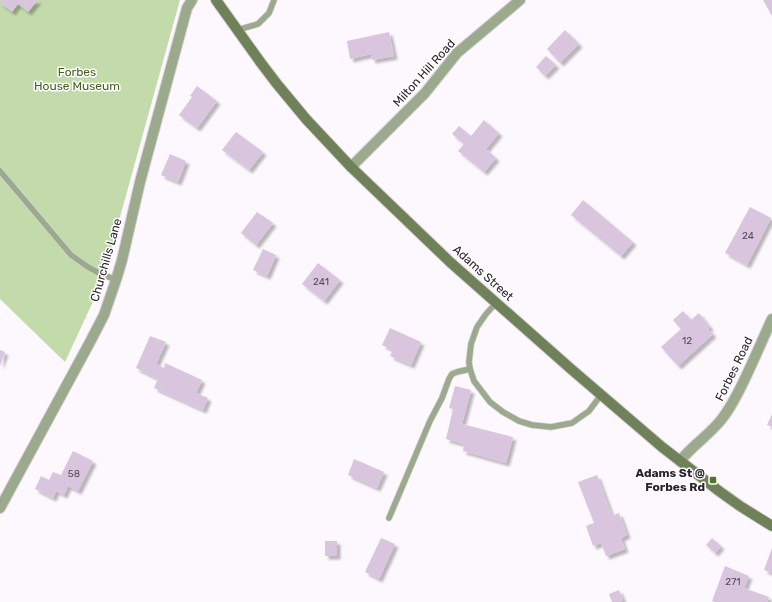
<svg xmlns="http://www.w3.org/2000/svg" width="772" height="602" font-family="Rubik,sans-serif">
<defs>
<filter id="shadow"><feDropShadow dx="3.5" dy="3.5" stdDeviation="1" flood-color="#0004"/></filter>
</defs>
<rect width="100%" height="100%" fill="#fcf8fd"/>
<path fill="#c3dbaa" d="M0,0H180L102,282L65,362L0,299Z"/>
<g fill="#dac5de" filter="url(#shadow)">
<path d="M2,0H38L28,12L18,4L12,12L0,3Z"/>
<path d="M763,0H772V16Z"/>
<path d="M565,30L579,44L560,63L547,49Z"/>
<path d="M389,32L394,56L372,60L371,54L350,59L347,41Z"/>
<path d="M546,56L556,65L545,76L536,67Z"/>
<path d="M197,86L217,101L197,128L179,115L192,97L190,96Z"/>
<path d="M484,120L499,133L486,149L496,158L484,172L458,151L464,144L452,134L459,126L471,136Z"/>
<path d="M236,132L263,152L249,170L222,150Z"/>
<path d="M170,154L186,161L178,182L161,175Z"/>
<path d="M583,200L633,242L621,256L571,215Z"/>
<path d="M750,207L771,218L747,265L725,253Z"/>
<path d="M257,212L273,223L256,245L241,233Z"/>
<path d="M263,249L276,255L267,276L253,270Z"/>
<path d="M318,263L340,280L324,301L302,284Z"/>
<path d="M683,311L691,320L699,313L710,327L708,329L713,334L678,366L661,347L681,329L673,320Z"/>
<path d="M390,328L421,342L411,365L390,356L393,350L382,345Z"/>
<path d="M150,336L166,342L156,364L164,368L165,363L202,380L196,393L208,398L203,410L154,388L158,379L136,368Z"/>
<path d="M0,350L5,352L0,366Z"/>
<path d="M455,386L471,390L462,424L513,437L506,463L463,451L464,444L446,439L453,409L449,408Z"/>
<path d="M772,414V427L767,425Z"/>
<path d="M73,451L93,461L78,491L68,486L64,495L56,491L53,498L35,489L41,476L49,480L53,472L61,475Z"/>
<path d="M354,459L384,472L377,488L348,475Z"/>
<path d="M597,475L612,516L619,513L627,535L621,538L625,549L606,556L601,543L593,546L586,526L594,523L578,482Z"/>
<path d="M381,538L395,544L379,579L365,572Z"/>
<path d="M712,538L721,546L715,553L706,545Z"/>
<rect x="325" y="541" width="12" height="15"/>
<path d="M772,548V573L764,570Z"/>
<path d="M725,566L749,576L744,588L769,597L767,602H715L712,601Z"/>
<path d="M619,590L623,600L618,602H612L609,594Z"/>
</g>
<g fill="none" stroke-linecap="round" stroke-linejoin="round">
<defs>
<g id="lane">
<path d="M237,30L258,24L269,13L274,0"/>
<path d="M0,171L71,255L88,267L99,273L116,280"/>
<path d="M496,303L486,314L477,327L471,344L469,362L470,369L474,381L490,402L503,412L519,421L532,425L551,427L572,423L589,411L601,395"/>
<path d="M389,518L430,421L442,398L449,379L452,374L457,372L470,369"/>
</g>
<g id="street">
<path d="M351,167L425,93L457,53L520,0"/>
<path d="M680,461C692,446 709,435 721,420C733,405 741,387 749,370C757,353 764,336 772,319"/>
<path d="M0,508L90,342L104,315L116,280L122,260L140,182L187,8L192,0"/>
</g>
<path id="secondary" d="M216,0L261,63L277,84L306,119L351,167L450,262L571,369L662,447L719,491L740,506L772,526"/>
</defs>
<use href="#lane" stroke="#d6d1d7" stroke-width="7"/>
<use href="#street" stroke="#d6d1d7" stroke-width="12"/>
<use href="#secondary" stroke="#d6d1d7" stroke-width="12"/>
<use href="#lane" stroke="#9ba98d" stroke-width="5.5"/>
<use href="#street" stroke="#9ba98d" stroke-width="10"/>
<use href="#secondary" stroke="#6e8158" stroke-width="10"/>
</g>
<rect fill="#54742a" stroke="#fff" stroke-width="1.5" x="709" y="476" width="8" height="8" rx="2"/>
<g text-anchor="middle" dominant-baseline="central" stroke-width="3" stroke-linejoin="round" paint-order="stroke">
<g font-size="10" fill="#564b58">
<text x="748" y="236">24</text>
<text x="321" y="282">241</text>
<text x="687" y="341">12</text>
<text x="74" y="474">58</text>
<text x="733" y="582">271</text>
</g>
<g font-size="12" fill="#44601c" stroke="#fff">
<text x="77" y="72">Forbes<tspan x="77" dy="14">House Museum</tspan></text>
</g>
<g font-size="12" fill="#2a222c" stroke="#fff">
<text transform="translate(424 73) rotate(-48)">Milton Hill Road</text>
<text transform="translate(106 260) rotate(-74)">Churchills Lane</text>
<text transform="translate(483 273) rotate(42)">Adams Street</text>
<text transform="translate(734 369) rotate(-64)">Forbes Road</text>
</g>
<g font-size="12" font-weight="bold" fill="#2a222c" stroke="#fff" text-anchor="end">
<text x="705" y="473">Adams St @<tspan x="705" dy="14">Forbes Rd</tspan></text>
</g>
</g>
</svg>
